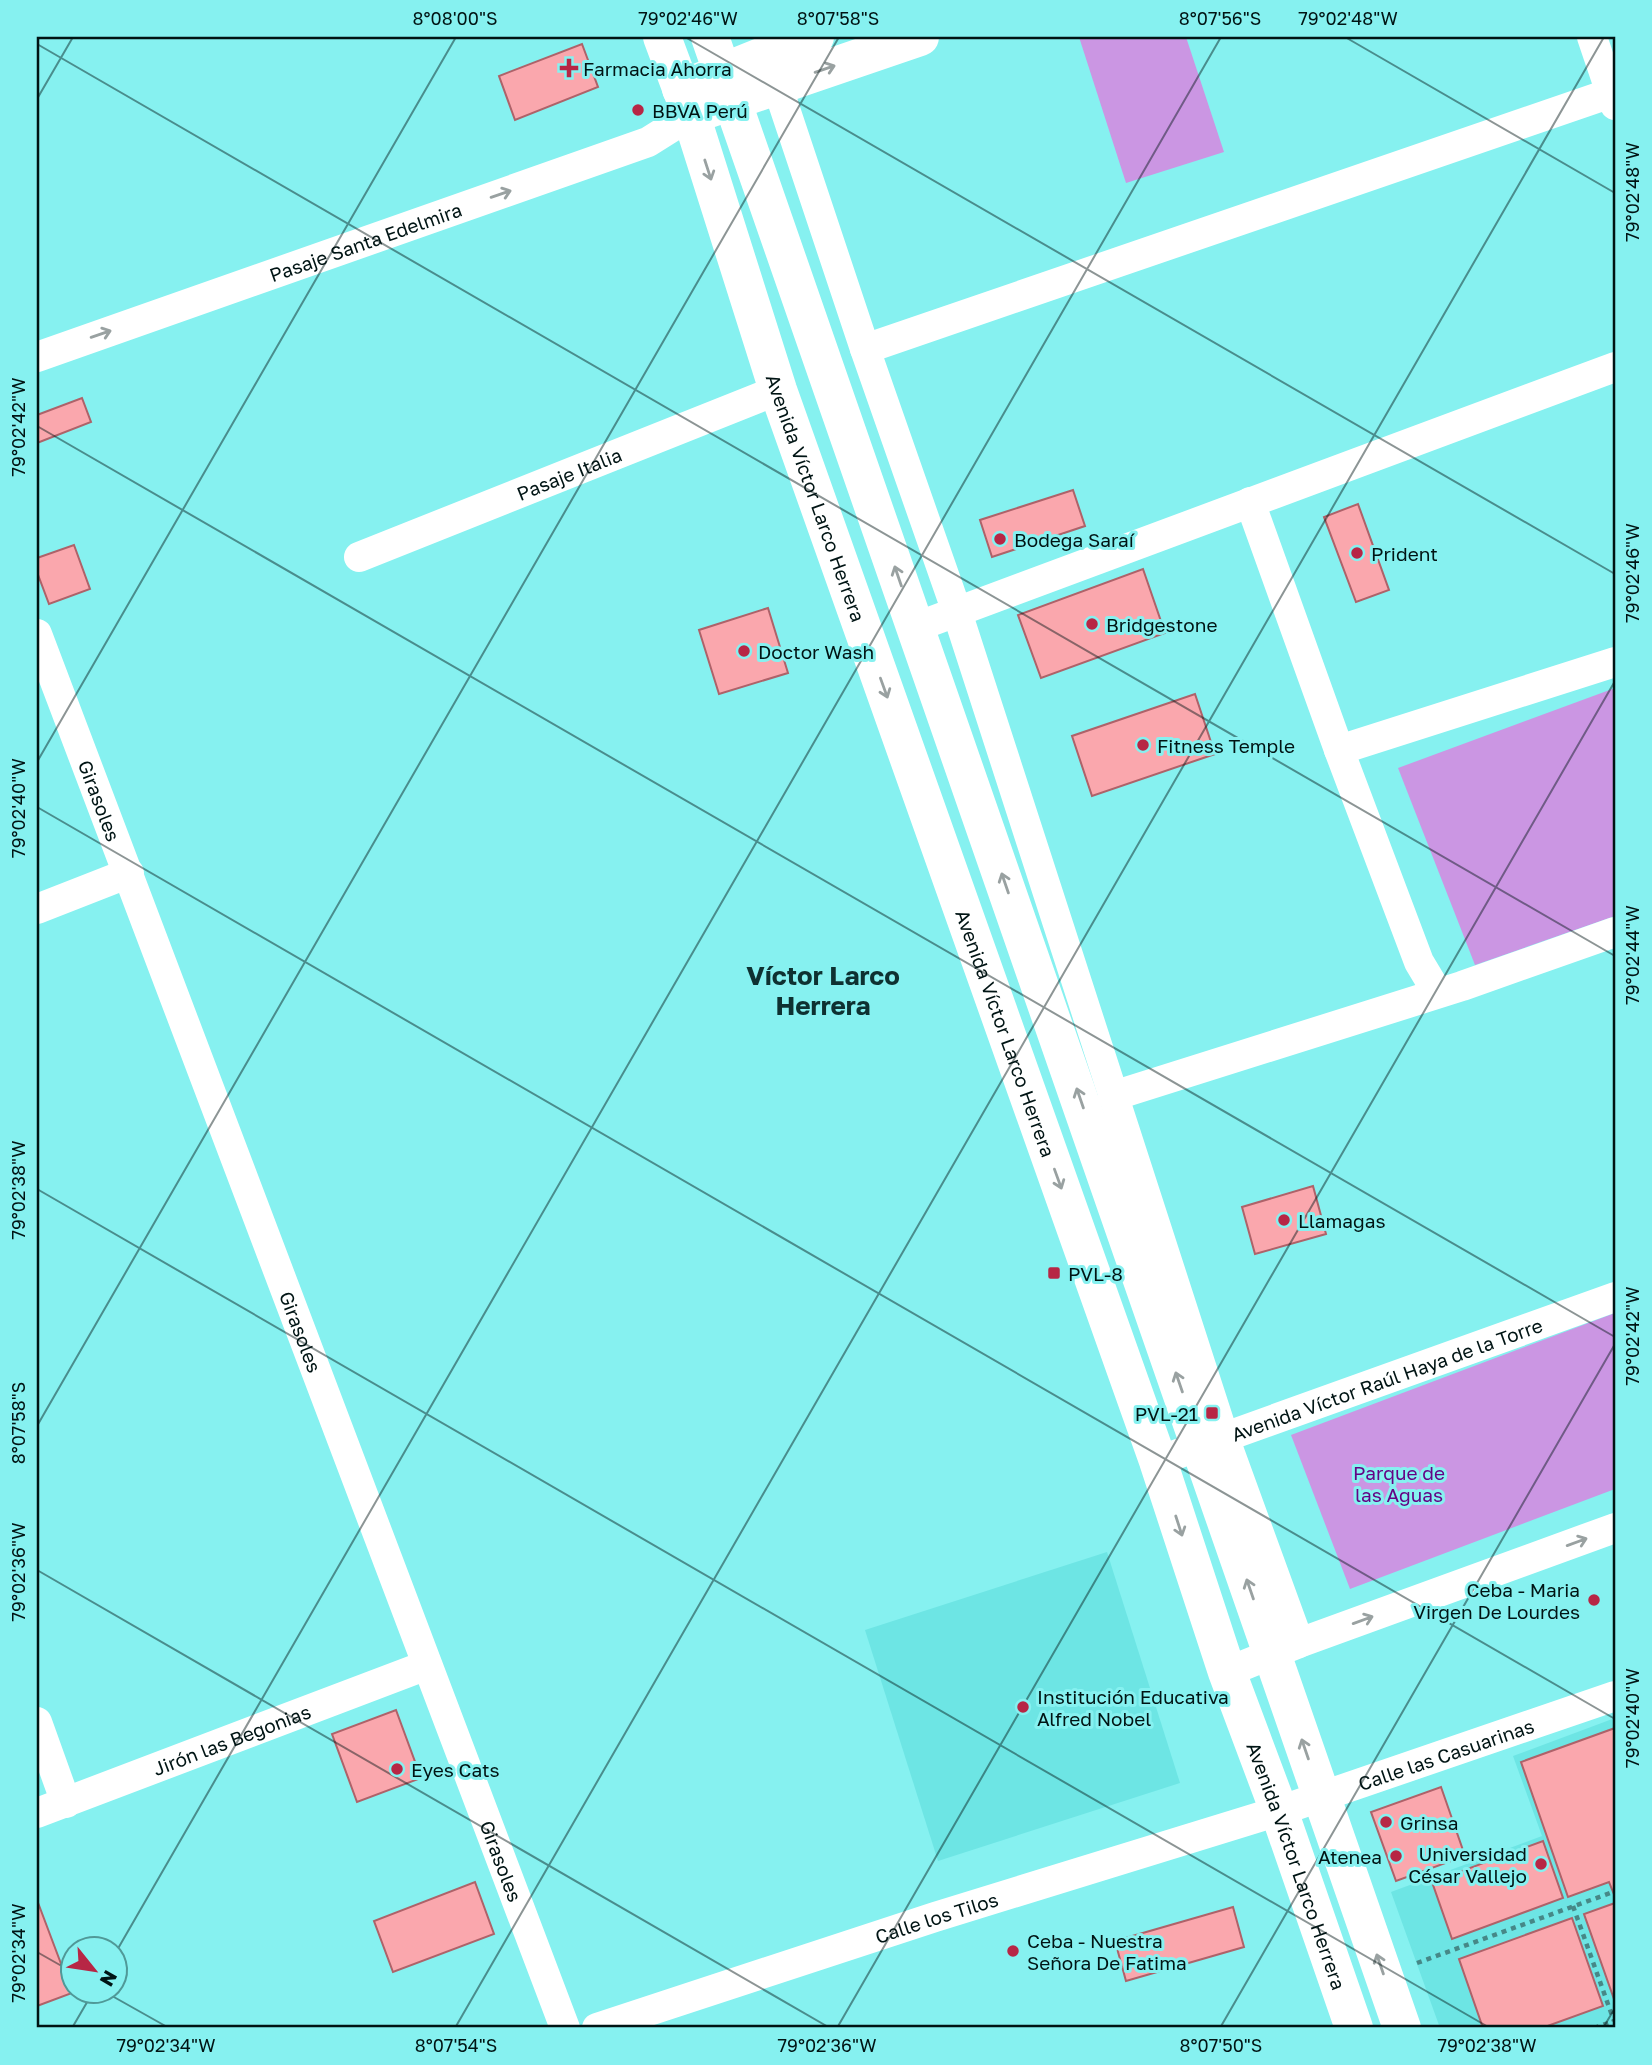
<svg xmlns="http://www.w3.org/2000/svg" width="1652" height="2065" font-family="'Golos Text',sans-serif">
<rect width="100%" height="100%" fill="#86f1f0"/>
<g fill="#6de5e4">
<path d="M1107,1552L1180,1783L938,1861L865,1630Z"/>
<path d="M1615,1718V2028H1440L1391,1892L1542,1836L1513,1756Z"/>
</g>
<g fill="#cb96e3">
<path d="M1079,37H1186L1224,152L1126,183Z"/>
<path d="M1615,688V916L1475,965L1398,768Z"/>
<path d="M1615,1313V1489L1350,1589L1291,1435Z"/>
</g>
<g fill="#faa7ad" stroke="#ae6269" stroke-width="2">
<path d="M582,44L598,87L515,120L499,76Z"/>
<path d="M82,398L91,422L37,443V415Z"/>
<path d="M1073,490L1085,526L992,557L980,520Z"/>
<path d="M1358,504L1389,590L1356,602L1324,517Z"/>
<path d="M74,545L90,589L49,604L37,572V558Z"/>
<path d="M1143,569L1165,633L1041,678L1018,615Z"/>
<path d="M768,608L788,673L719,694L699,630Z"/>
<path d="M1195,694L1215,754L1092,796L1072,736Z"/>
<path d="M1313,1186L1326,1234L1255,1254L1242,1207Z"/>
<path d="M396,1710L421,1778L357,1802L332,1734Z"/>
<path d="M1615,1728V1897L1609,1882L1568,1897L1521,1762Z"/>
<path d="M1441,1787L1465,1856L1396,1881L1371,1812Z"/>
<path d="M1543,1841L1563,1898L1452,1939L1432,1882Z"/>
<path d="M475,1882L494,1934L393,1972L374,1921Z"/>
<path d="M37,1900L72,1993L37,2006Z"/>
<path d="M1615,1903V2002L1584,1914Z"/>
<path d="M1233,1907L1244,1947L1126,1981L1115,1941Z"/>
<path d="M1572,1918L1603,2006L1542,2028H1483L1459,1959Z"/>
</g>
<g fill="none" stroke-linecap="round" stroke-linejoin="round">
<g stroke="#468887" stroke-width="4.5" stroke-dasharray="5 5" stroke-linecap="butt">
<path d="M1573,1906L1614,2021"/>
<path d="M1417,1963L1613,1892"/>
<path d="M1594,2028L1614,2021"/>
</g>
<g stroke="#fff" stroke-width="30">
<path d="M1592,37L1615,105"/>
<path d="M771,67L865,349L957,612L1224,1437L1299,1643"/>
<path d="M865,349L1611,93"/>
<path id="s1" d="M37,357L648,142L691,115"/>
<path d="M1250,502L1339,750L1419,962L1437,992"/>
<path id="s2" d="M359,557L778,390"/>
<path d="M916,627L1615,367"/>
<path id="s3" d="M37,634L565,2028"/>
<path d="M1339,750L1615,662"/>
<path d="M37,909L129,873"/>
<path d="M1113,1096L1462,986L1615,932"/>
<path id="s4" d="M1158,1461L1615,1297"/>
<path d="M1227,1672L1299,1643L1615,1528"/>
<path d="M37,1722L66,1803"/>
<path id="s5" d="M37,1813L427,1665"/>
<path id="s6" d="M597,2028L935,1917L1279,1811L1615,1696"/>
</g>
<g stroke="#fff" stroke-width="38">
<path d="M681,89C726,72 769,52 815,37"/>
<path d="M691,115L920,37"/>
</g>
<g stroke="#fff" stroke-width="38">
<path id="s7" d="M662,37L691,115L778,390L1158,1461L1227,1672L1279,1811L1354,2028"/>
<path d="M710,37L1402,2028"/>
</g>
</g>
<defs><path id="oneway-shaft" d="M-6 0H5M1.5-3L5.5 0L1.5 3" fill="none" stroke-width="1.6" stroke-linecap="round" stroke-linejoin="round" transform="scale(1.75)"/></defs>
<g stroke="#99a1a1">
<use href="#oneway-shaft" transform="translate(825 69) rotate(-19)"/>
<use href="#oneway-shaft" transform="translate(708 170) rotate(72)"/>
<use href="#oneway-shaft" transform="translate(501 194) rotate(-19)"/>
<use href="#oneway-shaft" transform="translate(101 334) rotate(-19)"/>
<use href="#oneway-shaft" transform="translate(898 576) rotate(-109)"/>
<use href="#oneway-shaft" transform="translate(884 688) rotate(70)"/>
<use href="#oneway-shaft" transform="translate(1005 883) rotate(-109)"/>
<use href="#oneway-shaft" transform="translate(1080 1098) rotate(-109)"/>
<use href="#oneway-shaft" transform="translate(1058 1179) rotate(70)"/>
<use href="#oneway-shaft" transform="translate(1179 1382) rotate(-109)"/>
<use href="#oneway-shaft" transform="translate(1179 1526) rotate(72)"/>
<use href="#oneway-shaft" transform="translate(1577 1542) rotate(-20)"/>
<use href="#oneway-shaft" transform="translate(1250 1589) rotate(-109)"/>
<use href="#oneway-shaft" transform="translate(1363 1620) rotate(-20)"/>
<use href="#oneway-shaft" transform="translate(1305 1749) rotate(-109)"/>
<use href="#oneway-shaft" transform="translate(1380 1964) rotate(-109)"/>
</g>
<path fill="none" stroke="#001414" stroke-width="2" stroke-opacity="0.45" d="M685,37L1615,574M1345,37L1615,193M37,44L1615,956M37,99L73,37M37,426L1615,1337M37,762L456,37M37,807L1615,1719M37,1189L1490,2028M37,1426L839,37M37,1570L830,2028M37,1952L74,1973M116,1952L1221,37M105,1992L169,2028M72,2028L93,1992M455,2028L1604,37M837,2028L1615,681M1220,2028L1615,1344M1603,2028L1615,2008"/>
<g fill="#b72645" stroke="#86f1f0" stroke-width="2.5">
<path d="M565.5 57.5h7v7h7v7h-7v7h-7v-7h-7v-7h7z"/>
<circle cx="638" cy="110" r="7"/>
<circle cx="1000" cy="539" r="7"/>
<circle cx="1357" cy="553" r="7"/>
<circle cx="1092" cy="624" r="7"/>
<circle cx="744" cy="651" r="7"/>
<circle cx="1143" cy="745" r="7"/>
<circle cx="1284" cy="1220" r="7"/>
<rect x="1047" y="1266" width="14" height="14" rx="3.5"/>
<rect x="1205" y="1406" width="14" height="14" rx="3.5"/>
<circle cx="1594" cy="1600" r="7"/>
<circle cx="1023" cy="1707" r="7"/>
<circle cx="397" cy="1769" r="7"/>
<circle cx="1386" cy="1822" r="7"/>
<circle cx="1396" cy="1856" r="7"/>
<circle cx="1541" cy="1864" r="7"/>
<circle cx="1013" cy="1951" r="7"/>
</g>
<g text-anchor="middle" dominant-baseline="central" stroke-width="6" stroke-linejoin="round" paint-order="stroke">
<g font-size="19" fill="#001414" stroke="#86f1f0" text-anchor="start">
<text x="583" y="68">Farmacia Ahorra</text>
<text x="652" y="110">BBVA Perú</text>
<text x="1014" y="539">Bodega Saraí</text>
<text x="1371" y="553">Prident</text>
<text x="1106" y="624">Bridgestone</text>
<text x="758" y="651">Doctor Wash</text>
<text x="1157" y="745">Fitness Temple</text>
<text x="1298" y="1220">Llamagas</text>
<text x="1068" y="1273">PVL-8</text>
<text x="1198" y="1413" text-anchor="end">PVL-21</text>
<text x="1580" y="1589" text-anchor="end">Ceba - Maria<tspan x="1580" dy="22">Virgen De Lourdes</tspan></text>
<text x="1037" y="1696">Institución Educativa<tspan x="1037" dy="22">Alfred Nobel</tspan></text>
<text x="411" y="1769">Eyes Cats</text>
<text x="1400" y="1822">Grinsa</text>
<text x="1527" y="1853" text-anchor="end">Universidad<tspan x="1527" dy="22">César Vallejo</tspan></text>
<text x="1382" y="1856" text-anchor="end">Atenea</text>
<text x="1027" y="1940">Ceba - Nuestra<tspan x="1027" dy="22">Señora De Fatima</tspan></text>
</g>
<g font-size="19" fill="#001414" stroke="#86f1f0">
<text stroke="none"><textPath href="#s1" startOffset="348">Pasaje Santa Edelmira</textPath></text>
<text stroke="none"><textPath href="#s2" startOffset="226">Pasaje Italia</textPath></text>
<text stroke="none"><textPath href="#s7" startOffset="486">Avenida Víctor Larco Herrera</textPath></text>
<text stroke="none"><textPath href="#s3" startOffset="178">Girasoles</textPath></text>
<text stroke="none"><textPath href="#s7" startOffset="1054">Avenida Víctor Larco Herrera</textPath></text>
<text stroke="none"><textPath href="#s3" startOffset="746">Girasoles</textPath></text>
<text stroke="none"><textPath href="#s4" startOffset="243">Avenida Víctor Raúl Haya de la Torre</textPath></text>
<text stroke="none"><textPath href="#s5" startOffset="208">Jirón las Begonias</textPath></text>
<text stroke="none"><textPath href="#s6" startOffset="892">Calle las Casuarinas</textPath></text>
<text stroke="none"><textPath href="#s3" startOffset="1312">Girasoles</textPath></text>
<text stroke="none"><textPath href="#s7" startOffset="1936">Avenida Víctor Larco Herrera</textPath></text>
<text stroke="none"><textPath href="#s6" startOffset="357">Calle los Tilos</textPath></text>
</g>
<g font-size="19" fill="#650284" stroke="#86f1f0">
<text x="1399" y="1472">Parque de<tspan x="1399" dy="22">las Aguas</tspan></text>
</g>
<g font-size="26" font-weight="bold" fill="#0e3131" stroke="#86f1f0">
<text x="823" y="975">Víctor Larco<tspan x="823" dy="30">Herrera</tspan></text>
</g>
</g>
<rect width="1652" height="2065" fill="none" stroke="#86f1f0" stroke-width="77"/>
<g transform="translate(94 1970) rotate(120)"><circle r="33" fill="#86f1f0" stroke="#509998" stroke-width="2"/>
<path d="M0-5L12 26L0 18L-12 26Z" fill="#b72645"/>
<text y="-10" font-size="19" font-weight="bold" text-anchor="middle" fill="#001414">N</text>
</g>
<rect x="38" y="38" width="1576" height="1988" fill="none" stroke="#001414" stroke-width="2.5"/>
<g font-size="18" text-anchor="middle" fill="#001414">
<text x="455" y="25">8°08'00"S</text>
<text x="688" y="25">79°02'46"W</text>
<text x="838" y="25">8°07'58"S</text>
<text x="1220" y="25">8°07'56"S</text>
<text x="1348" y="25">79°02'48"W</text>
<text transform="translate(1633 192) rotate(-90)" y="6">79°02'48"W</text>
<text transform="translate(19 427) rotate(-90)" y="6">79°02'42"W</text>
<text transform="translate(1633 573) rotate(-90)" y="6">79°02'46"W</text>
<text transform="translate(19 808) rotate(-90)" y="6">79°02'40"W</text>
<text transform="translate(1633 955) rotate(-90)" y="6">79°02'44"W</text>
<text transform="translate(19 1190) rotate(-90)" y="6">79°02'38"W</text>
<text transform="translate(1633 1336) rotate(-90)" y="6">79°02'42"W</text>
<text transform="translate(19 1423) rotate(-90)" y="6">8°07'58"S</text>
<text transform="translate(19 1572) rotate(-90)" y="6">79°02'36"W</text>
<text transform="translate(1633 1718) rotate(-90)" y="6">79°02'40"W</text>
<text transform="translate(19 1953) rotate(-90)" y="6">79°02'34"W</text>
<text x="166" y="2052">79°02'34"W</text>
<text x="456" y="2052">8°07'54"S</text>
<text x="827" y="2052">79°02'36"W</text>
<text x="1221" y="2052">8°07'50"S</text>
<text x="1487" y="2052">79°02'38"W</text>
</g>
</svg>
